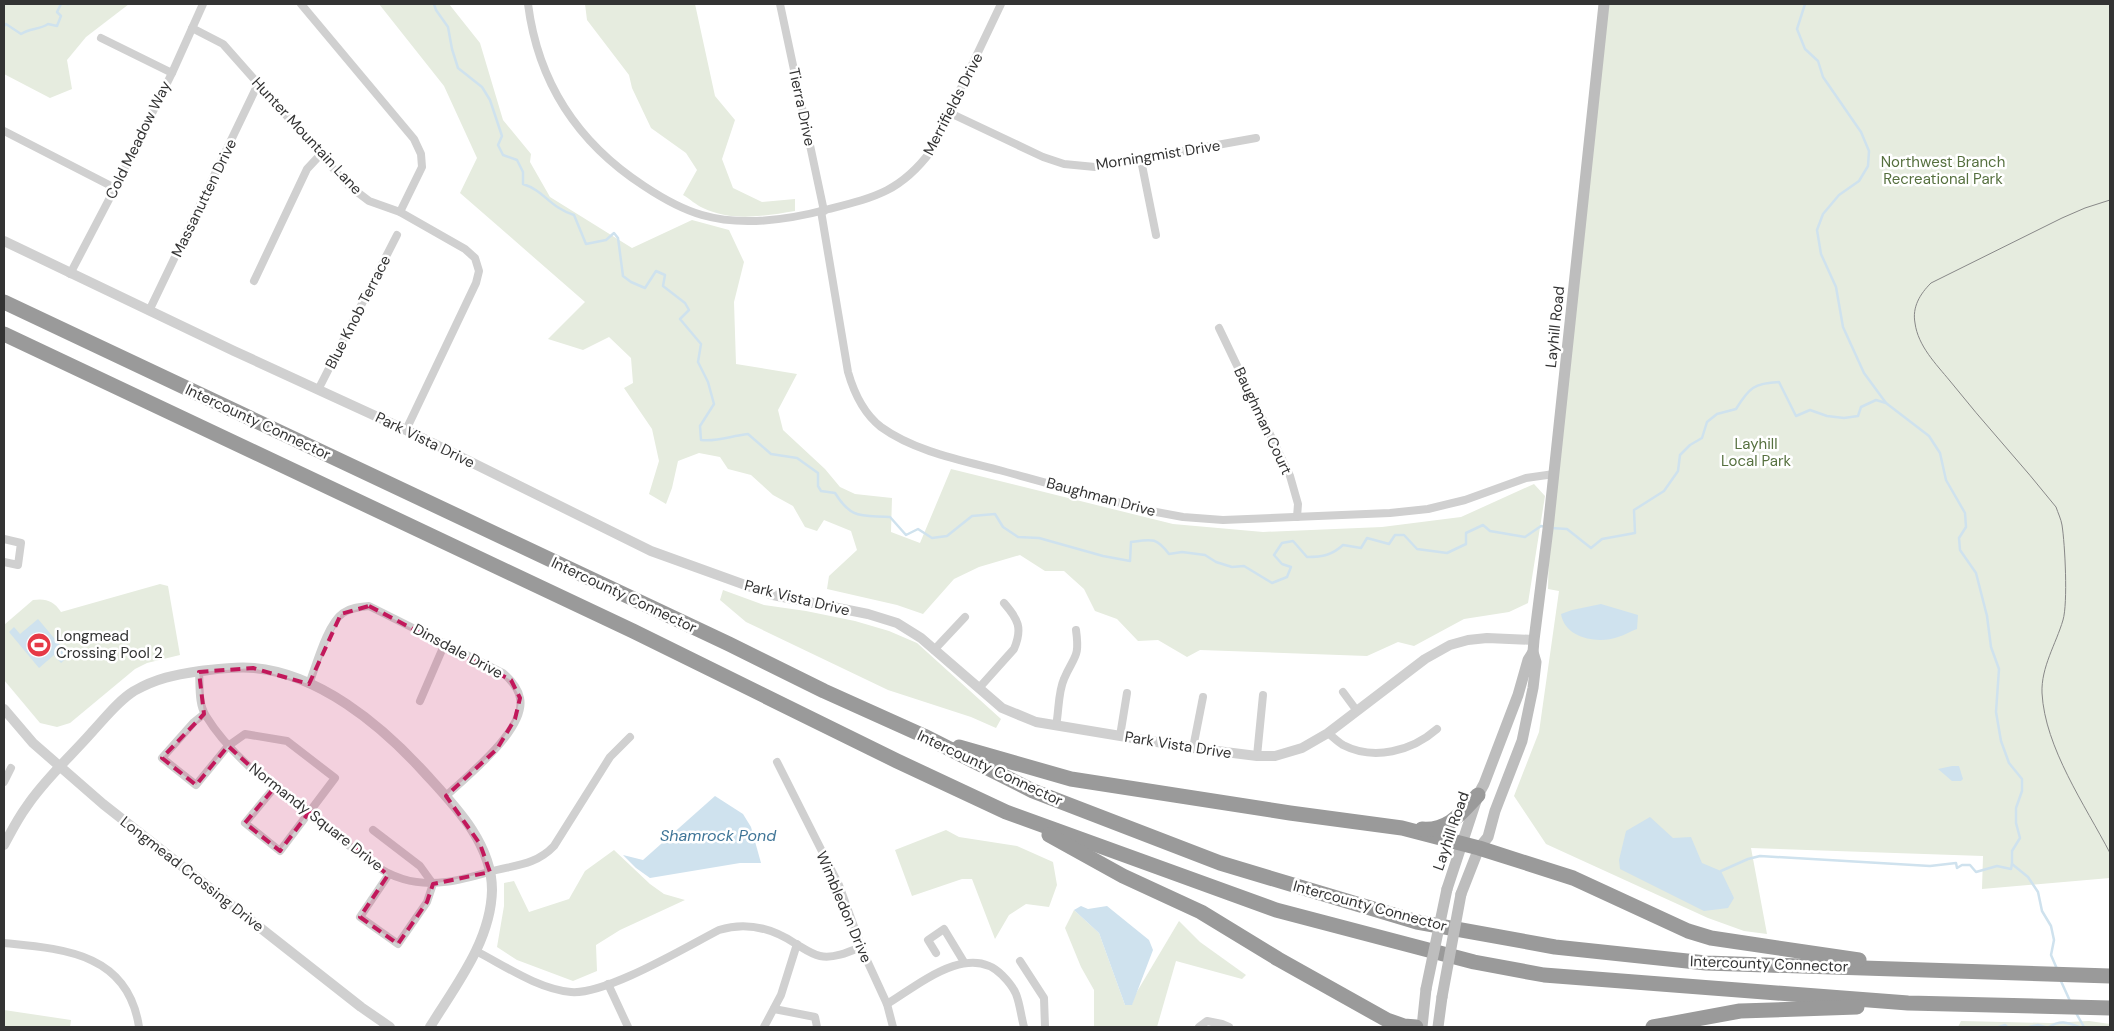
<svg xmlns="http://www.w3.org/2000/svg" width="2114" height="1031" font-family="'DM Sans',sans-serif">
<rect width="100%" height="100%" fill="#fff"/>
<g fill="#e6ecdf">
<path d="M4,4H129L86,37L67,60L72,89L50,98L4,74Z"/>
<path d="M379,4H449L480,43L503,120L531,154L530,162L550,197L632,248L692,220L729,230L744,262L734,302L736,364L797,374L778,410L783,430L825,469L840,487L855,494L892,498L891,532L920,543L951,469L1173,524L1263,532L1382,527L1461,517L1534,484L1545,496L1528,603L1509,612L1464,619L1414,646L1398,642L1367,656L1200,650L1187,657L1158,640L1138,641L1117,619L1095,611L1084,589L1064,571H1045L1020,555L979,567L954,579L923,614L897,605L827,589L829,576L857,550L851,531L824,520L817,531L805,527L793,506L773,495L751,475L728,469L720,457L699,453L678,461L672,488L666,504L649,494L659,461L652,429L624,388L633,383L631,358L609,337L583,350L548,339L585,302L460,193L477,158L444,86Z"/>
<path d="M585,4H695L715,96L735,120L722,159L733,188L762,202L795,199V211C765,216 732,222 703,208C696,205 690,199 683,195L697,170L686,153L651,128L632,88L629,75L587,20Z"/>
<path d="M1604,4H2110V878L1982,889L1983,856L1751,848L1767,934L1744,931L1708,918L1546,844L1514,796L1539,732L1559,591L1548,589L1549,541Z"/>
<path d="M160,584L168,586L180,655L147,663L135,669L70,723L57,727L40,723L4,680V625L33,600C46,598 54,601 61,612Z"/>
<path d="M723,590L764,605L806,611L855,621L889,631L917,643L1001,719L996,728L971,717L888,690L746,622L720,600Z"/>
<path d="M946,830L959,837L1017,846L1053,862L1057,885L1049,907L1026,904L1009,915L995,939L972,879H962L912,896L895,850Z"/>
<path d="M614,850L650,884L664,894L685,900L620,930L596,945L597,971L573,981L517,960L497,947L504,906V883L514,881L529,912L569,899L585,871Z"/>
<path d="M1074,910L1099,933L1125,1005L1132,1004L1135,995L1179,921L1200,942L1246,975L1242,979L1176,961L1157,1027H1094V990L1081,967L1065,928Z"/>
<path d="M4,1010L71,1020L70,1027H4Z"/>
<path d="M1961,1021L2050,1023L2089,1021L2110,1024V1027H1958Z"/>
</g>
<g fill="#cfe2ee">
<path d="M1601,604L1638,615L1637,629C1631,631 1625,635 1618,637C1599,644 1565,639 1561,614L1572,610Z"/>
<path d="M38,619L69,656L61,663L54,655L39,668L9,632L14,627L20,634Z"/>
<path d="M1952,766H1959L1963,779L1961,781H1952L1938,769Z"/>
<path d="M715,796L743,814L751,827L761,863H740L650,878L636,868L623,855L643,860Z"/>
<path d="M1650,817L1673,838L1691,837L1702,863L1721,871L1734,898L1728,908L1704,911L1620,869L1619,860L1626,831Z"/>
<path d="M1081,906L1088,909L1107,906L1149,940L1153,950L1132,1005H1125L1099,933L1074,910Z"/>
</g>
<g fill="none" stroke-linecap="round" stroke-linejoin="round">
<g stroke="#cfe2ee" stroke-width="2.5">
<path d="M67,4H69"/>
<path d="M434,4L436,10L448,27L452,49L458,68L482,87L490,100L502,136L498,145L503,155L517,160L523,172V184C545,191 549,207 574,215L586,244L606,240L614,233L618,238L623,276L631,282L645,288L656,271L665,275L663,286L685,303L689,310L680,319L701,344L698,362L708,382L714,404L700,426L701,440C718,442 730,436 748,434L771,454L797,458L818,473V486L821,491L835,493C852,520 861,515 890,517L906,535L918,529L932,538L947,536L972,516L995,514L1003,527L1018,537L1039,538L1103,556L1130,561L1131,542C1152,539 1156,537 1169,554L1182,552L1205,555L1216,562L1232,567L1244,566L1272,583L1287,577L1291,567L1282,564L1274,555L1282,543L1293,541L1307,557C1323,557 1332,555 1343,545L1361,548L1367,538L1389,544L1395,535H1404L1417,549L1447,553L1466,544V533L1483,525L1490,531L1525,537L1541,526L1546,527"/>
<path d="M1805,4L1797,29L1805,49L1818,61L1823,77L1861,132L1869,151L1868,166L1859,181L1839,195L1823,214L1817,230L1821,254L1836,287L1843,327L1864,373L1886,403L1929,436L1940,453L1946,480L1965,513L1966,527L1959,538L1960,550L1976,573L1987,616L1991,647L1999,669L1996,712L2001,741L2009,763L2022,779V791L2016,808V823L2020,838L2012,851V864L2028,877L2038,892L2042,911L2051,926L2054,940L2051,955L2057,969"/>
<path d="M4,26L6,24L21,34C30,28 39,30 48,24L57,26L61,16L57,12L61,4"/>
<path d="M1551,528L1567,529L1591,548L1602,539L1635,533L1634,510L1664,491L1678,471L1680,455L1690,445L1702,438L1707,422L1717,414L1736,409C1749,388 1754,383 1779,382L1796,416L1810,410L1827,416L1844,418L1858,416L1861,407L1876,400L1886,403"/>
<path d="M1721,871L1748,859L1760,856L1930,866L1956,863L1957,868L1962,865H1970L1976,872L1997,866L2011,869L2012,864"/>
<path d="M2060,979L2070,1001"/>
<path d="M2076,1013L2084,1027"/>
<path d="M1999,1027L2005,1025L2007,1027"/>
<path d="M2029,1027L2038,1025L2045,1027"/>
<path d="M2049,1027C2060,1020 2067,1022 2079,1027"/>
</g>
<g stroke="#d0d0d0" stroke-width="8">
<path d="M301,4L414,139L421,154L422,167L400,212"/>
<path d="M528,4C538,82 578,143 644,186C662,198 681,209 702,215C743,227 788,220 829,209C876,197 901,191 931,151L1001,4"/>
<path d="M780,4L824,211"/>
<path d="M192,28L223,44L348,185L369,201L400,212L465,249L475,258L479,271L476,283L406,430"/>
<path d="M101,38L172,73"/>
<path d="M950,113L1043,157L1064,164L1095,167L1256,138"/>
<path d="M4,131L115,188"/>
<path d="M1141,160L1156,235"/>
<path d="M821,211L848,372C854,393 863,413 881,427C914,451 960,460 999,470C1050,484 1100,498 1151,511L1183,517L1223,520L1390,513L1428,509L1465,500L1526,478L1554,474"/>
<path d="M70,274L115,188L172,73L203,4"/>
<path d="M254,281L307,169L321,154"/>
<path d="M149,311L258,84"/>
<path d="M1219,328L1290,476L1298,504L1297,517"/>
<path d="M318,390L397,235"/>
<path d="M4,539L21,543L18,565L4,562"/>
<path d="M934,650L965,617"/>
<path d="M199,672C200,685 198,704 206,716C223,744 248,767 274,788C285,797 300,803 311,813C338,834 370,870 403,879C432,888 461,880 489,872C513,865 535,866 554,846L610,757L630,737"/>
<path d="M309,684C316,666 327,624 343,613C350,608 359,607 369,606L503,673C510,679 518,688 520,698C527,729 466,777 446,796"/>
<path d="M979,688L1014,649C1023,628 1018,619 1004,603"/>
<path d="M1343,692L1357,711"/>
<path d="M420,701L445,643"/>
<path d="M204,714L194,722L162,758L196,785L228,746L245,734L287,741L335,778L280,851L245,823L274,788"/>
<path d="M1056,726C1059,711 1058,692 1064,679C1074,655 1080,659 1076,630"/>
<path d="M1328,733C1333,737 1338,742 1343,745C1374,761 1412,751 1437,729"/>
<path d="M1120,736L1127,693"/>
<path d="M1193,748L1203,697"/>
<path d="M1257,756L1263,695"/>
<path d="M777,762L839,885L864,954L887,1004L893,1027"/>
<path d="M4,782L11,768"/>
<path d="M373,830L420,866L433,884L427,902L398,944L360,917L389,874"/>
<path d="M4,943C64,949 128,953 139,1027"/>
<path d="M476,951C505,966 538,989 571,992C606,995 686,947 719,930C747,921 772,928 796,944C803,948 811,954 820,956C833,959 849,952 861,947"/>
<path d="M936,953L928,940L944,929L964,962"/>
<path d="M1020,961L1044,998L1045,1027"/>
<path d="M608,984L628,1027"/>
<path d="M887,1004C917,986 969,941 1002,975C1007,980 1013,987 1016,994C1020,1004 1021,1016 1024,1027"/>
<path d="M774,1009L815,1017L817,1027"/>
<path d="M764,1027L781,995L797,944"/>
<path d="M1199,1027L1207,1021L1222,1024L1229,1027"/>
</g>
<g stroke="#d0d0d0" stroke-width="10">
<path d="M4,241L234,351L406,430L651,551L773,595L868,614L897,623L921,638L1002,708L1036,722L1193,748L1257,756H1275L1302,748L1328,733L1425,659L1450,645L1468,640L1487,638L1534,640"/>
<path d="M4,709L33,743L103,804L361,1007L390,1027"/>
<path d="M4,845C11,832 18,818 27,806C45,779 71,756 92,732C105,718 118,701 134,691C157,678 174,675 200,671C218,669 236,666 254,668C319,674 380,724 423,771C453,804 492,842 492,890C491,941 456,985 430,1027"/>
</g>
<g stroke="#bdbdbd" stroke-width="11">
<path d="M1447,889L1478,795L1484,784L1518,695L1528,660L1533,652"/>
<path d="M1461,894L1479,848L1488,837L1495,811L1522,741L1533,688L1536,662L1533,652L1534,640L1548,529L1604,4"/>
<path d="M1422,1027L1426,989"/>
<path d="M1438,1027L1442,997"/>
</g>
<g stroke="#9a9a9a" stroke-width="15">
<path d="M4,302L729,644L824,691L924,736L1033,791L1220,863L1417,922L1555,947L1706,963L2110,976"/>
<path d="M4,334L633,631L897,761L1006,812L1276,910L1474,962L1544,975L1908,1003L2110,1008"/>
<path d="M959,747L1071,779L1290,813L1402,828L1479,848L1573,878L1688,931L1711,938L1859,960"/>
<path d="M1422,829C1449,831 1461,813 1478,795"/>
<path d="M1049,835L1123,876L1201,912L1278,959L1387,1020L1404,1026L1416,1027"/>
<path d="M1653,1027L1740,1011L1857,1007"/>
</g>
<path stroke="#888" stroke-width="1" d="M2110,200L2085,208L2062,218L1931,283C1920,294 1912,307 1915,323C1918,346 1936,364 1950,381C1984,424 2022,464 2056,507C2058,513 2061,519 2062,525C2065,544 2068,603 2063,620C2056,644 2041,667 2042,693C2045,748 2085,805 2110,853"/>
<g stroke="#bdbdbd" stroke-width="11">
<path d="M1426,989L1447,889"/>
<path d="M1442,997L1461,894"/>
</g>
</g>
<path fill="#c2185b" fill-opacity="0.2" stroke="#c2185b" stroke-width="4" stroke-dasharray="10 6" stroke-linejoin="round" d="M369,606L511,680L520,698L515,719L497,749L446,796L480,844L490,872L433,884L427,902L398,944L360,917L388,875L310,811L280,851L245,823L274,788L228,746L196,785L162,758L204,714L199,672L253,668L309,684L341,614Z"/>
<defs>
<symbol id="stadium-disc" viewBox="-11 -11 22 22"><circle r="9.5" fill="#e63946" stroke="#fff"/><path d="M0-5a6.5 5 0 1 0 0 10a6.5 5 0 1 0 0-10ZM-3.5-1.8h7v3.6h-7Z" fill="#fff"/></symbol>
</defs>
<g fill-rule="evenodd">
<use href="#stadium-disc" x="25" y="631" width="28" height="28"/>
</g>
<g text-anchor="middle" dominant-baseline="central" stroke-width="5" stroke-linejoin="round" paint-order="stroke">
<g font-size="15" fill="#333" stroke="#fff">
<text transform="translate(953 104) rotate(-63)">Merrifields Drive</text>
<text transform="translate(802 107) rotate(78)">Tierra Drive</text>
<text transform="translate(307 136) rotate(47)">Hunter Mountain Lane</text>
<text transform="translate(138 140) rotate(-64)">Cold Meadow Way</text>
<text transform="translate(1158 155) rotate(-9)">Morningmist Drive</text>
<text transform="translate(204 198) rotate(-64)">Massanutten Drive</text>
<text transform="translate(358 312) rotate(-63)">Blue Knob Terrace</text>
<text transform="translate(1555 327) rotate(-84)">Layhill Road</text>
<text transform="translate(1263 421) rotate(65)">Baughman Court</text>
<text transform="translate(258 422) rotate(25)">Intercounty Connector</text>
<text transform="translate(425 440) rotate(26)">Park Vista Drive</text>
<text transform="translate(1101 497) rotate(15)">Baughman Drive</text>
<text transform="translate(624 595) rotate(25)">Intercounty Connector</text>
<text transform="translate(797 598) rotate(14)">Park Vista Drive</text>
<text transform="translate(458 651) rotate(28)">Dinsdale Drive</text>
<text transform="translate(1178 745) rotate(9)">Park Vista Drive</text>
<text transform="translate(990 768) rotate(25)">Intercounty Connector</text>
<text transform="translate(316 817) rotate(38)">Normandy Square Drive</text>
<text transform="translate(1451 831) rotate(-71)">Layhill Road</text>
<text transform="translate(192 874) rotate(38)">Longmead Crossing Drive</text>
<text transform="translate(1370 906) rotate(15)">Intercounty Connector</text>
<text transform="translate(844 907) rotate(67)">Wimbledon Drive</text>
<text transform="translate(1769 964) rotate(2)">Intercounty Connector</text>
</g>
<g font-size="15" fill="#56703f" stroke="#fff">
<text x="1943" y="162">Northwest Branch<tspan x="1943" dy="17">Recreational Park</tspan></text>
<text x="1756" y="444">Layhill<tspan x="1756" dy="17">Local Park</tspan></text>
</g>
<g font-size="15" fill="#333" stroke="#fff" text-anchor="start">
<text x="56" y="636">Longmead<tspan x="56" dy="17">Crossing Pool 2</tspan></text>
</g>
<g font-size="16" font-style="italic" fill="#3f7597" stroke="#fff">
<text x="718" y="835">Shamrock Pond</text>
</g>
</g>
<rect width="2114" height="1031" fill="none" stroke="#333333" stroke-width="10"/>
</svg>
